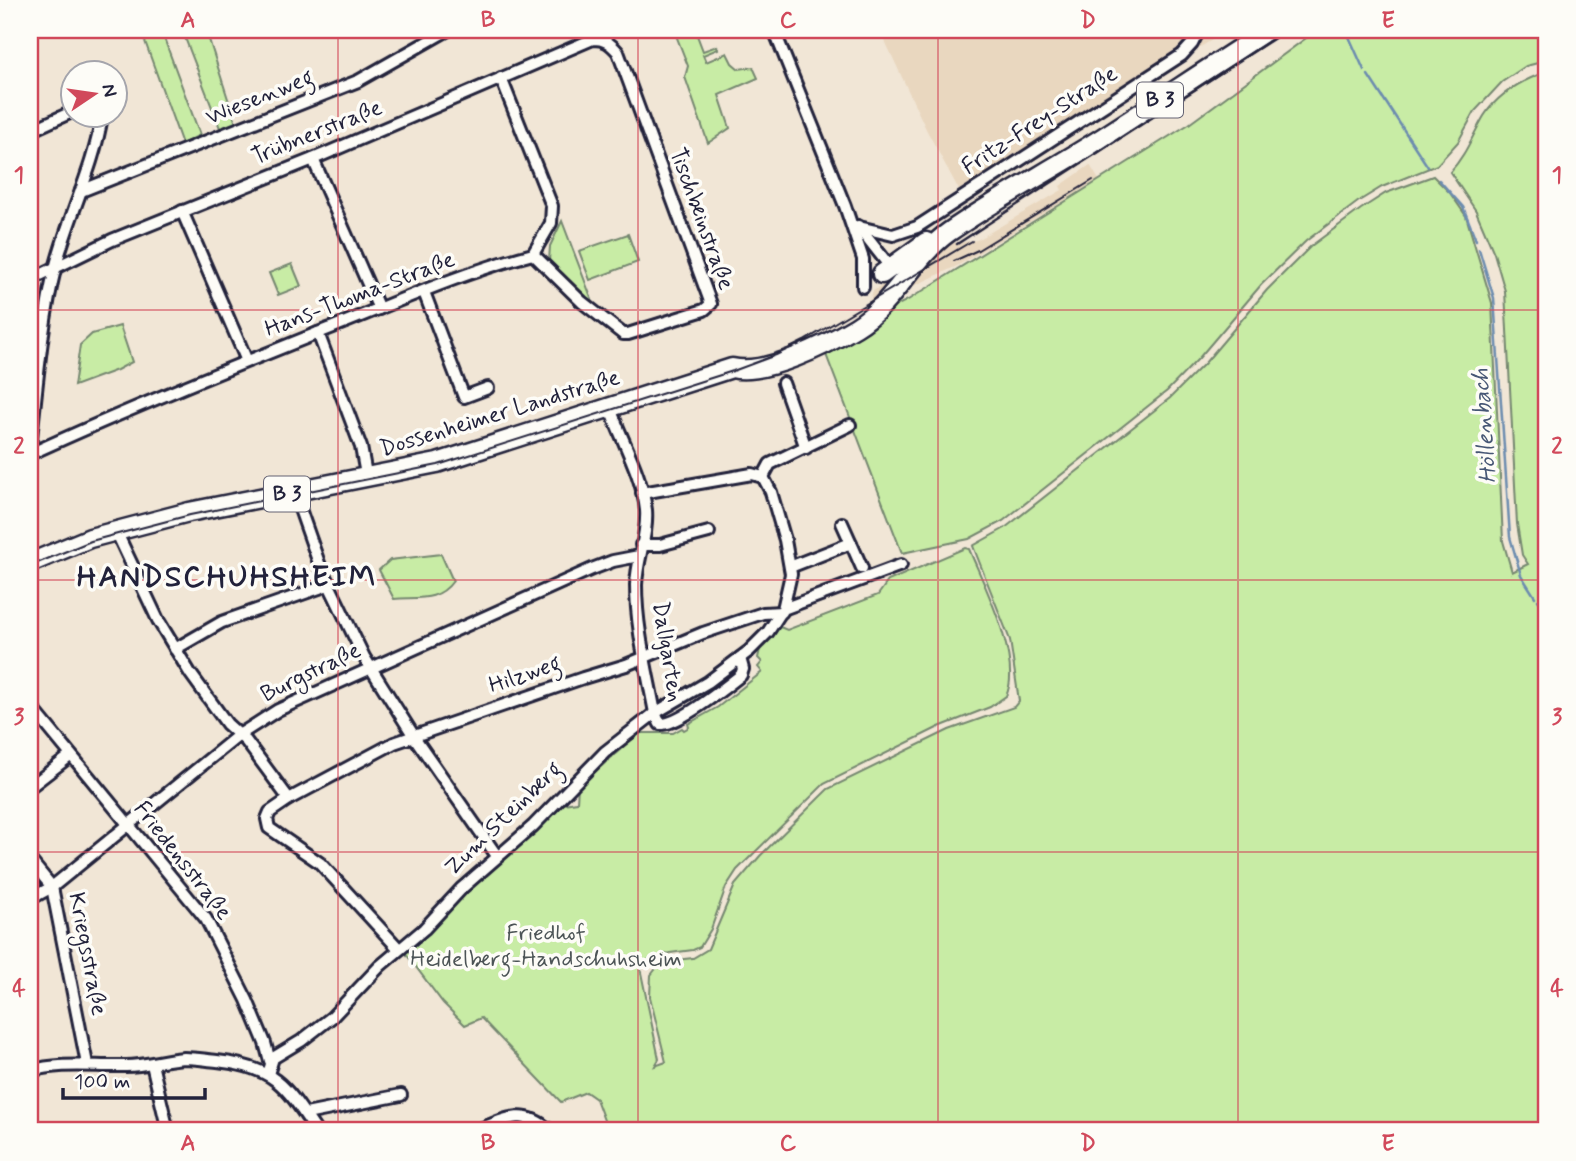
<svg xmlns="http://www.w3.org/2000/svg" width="1576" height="1161" font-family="Mynerve,sans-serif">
<rect width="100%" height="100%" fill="#f1e6d6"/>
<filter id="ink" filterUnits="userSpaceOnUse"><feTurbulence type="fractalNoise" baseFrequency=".0143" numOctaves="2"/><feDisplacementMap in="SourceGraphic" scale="14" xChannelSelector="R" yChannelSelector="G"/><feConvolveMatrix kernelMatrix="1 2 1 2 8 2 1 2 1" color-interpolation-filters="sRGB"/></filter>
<g filter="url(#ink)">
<g fill="#e9d7bf">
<path d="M880,30H1229L959,190L926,129Z"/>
<path d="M1090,165L1099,180L957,266L868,307L873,291L954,243L977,240L1062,190L1060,186Z"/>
</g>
<g fill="#c8eca5" stroke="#758770" stroke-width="2">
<path d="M123,30H161L200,135L182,144L142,33L122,36Z"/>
<path d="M182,30H206L236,124L220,128Z"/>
<path d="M674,30H695L703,51L717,46L718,49L703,55L706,62L727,53L732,63L739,69L753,67L758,78L719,95L730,128L708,143L685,77L688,66Z"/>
<path d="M1317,30H1546V61L1526,66L1502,82L1475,111L1458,142L1437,165L1382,187L1359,201L1306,241L1261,285L1199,358L1167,391L1003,521L969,539L902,553L822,344L908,300L1189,124Z"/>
<path d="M1546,72V1131H608L596,1099L586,1092L561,1102L481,1018L465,1025L443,1003L404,951L454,901L535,833L563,804L577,802L578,787L639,733H673L682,728L684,730L689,727L688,724L718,707L762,672L758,667L762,662L758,658L760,649L780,627L787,630L878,595L888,581L965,548L969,549C983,583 1023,660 1006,696L990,707L939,727L824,784L737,870L726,887L711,929L700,947L693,950L670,953L639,963L659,1059L655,1066L666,1062L650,997L651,975L658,966L667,961L693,958L708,949L735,885L760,856L828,789L949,730L1014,707L1019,701L1010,640L973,546L1005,528L1170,398L1205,363L1267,290L1311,246L1361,209L1386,193L1433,176L1450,193L1466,216L1492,303L1503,541L1512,572L1528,564L1522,555L1517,524L1505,291L1494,253L1476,211L1450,172C1466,155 1472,136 1484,116C1498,94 1523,80 1546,72Z"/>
<path d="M562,221L594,305L549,261L550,246Z"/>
<path d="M628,234L638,262L590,280L579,251Z"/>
<path d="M292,264L301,286L278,295L269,273Z"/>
<path d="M120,326L132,362L117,370L74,386L80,345L92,334Z"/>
<path d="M441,554L453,581C438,602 418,597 394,599L379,570L390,560Z"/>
</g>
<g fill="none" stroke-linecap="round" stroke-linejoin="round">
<g stroke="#6c8caf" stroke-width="2.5">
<path d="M1346,30L1364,70"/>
<path d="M1368,75L1428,167"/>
<path d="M1439,180L1463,207L1476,240"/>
<path d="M1479,249L1494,298L1510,537L1521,575L1535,597"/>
<path d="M1538,600L1546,611"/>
</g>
<defs>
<g id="minor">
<path d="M774,30L845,206L863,259V287"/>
<path d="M30,131L74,111"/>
<path d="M313,159L379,309"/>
<path d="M81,191L358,81L448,30"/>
<path d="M182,211L247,361"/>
<path d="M858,226L891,268"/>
<path d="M859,227L893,235L917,227L1182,55L1192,44L1199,30"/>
<path d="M30,280L112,240L313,159L593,39C605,39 610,43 618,52L711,304L704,310L628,334H623L582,302L533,254"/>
<path d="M424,292L464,397L488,388"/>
<path d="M318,333L361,447L365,469"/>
<path d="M783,383L806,448"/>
<path d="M610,408C622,441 642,475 646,510C648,535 637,559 636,585C636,628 647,670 655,713L660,724C677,726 726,687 741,675L743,669L740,658"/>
<path d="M30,447C37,387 41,325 56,265C69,215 94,167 102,116"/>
<path d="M30,454C128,409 228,369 328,329C395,303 463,272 533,254L551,223L552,206L501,78"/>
<path d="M763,477L770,464L850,425"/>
<path d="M294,492L320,566L364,657L417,741L497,856"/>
<path d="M642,493L752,474L763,477"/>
<path d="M842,523L851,543"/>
<path d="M116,531L158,620L190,673L227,724L246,741L289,799"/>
<path d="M641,545H660L709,532"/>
<path d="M790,567L851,543L862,568"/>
<path d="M783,609L901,565"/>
<path d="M175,649L222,622L328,585"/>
<path d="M30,705L206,919L247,1000L265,1043L270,1061"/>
<path d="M30,787L70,756"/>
<path d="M30,860L52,887L87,1064"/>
<path d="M30,899L52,887L239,735L278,710L592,569L613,561L639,556"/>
<path d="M399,949L320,863L269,828L267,819L270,812L289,799L394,743L583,678L626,665L703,633L763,613L782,612"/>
<path d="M152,1064L168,1131"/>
<path d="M30,1071C61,1062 94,1067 126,1066C146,1066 165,1059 184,1058C195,1058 206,1060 217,1061C275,1067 286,1086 316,1131"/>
<path d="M268,1074L273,1058L301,1041L332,1017L380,966L424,929L462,888L533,826L605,752L655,713L708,682L749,651L768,632L783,609L791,574L785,540L771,492L763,477"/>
<path d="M306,1114L401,1095"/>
<path d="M476,1131C504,1119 525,1107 550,1131"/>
</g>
<g id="primary">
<path d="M882,274L926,242"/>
<path d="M30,563L90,538L189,512L437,463L732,368C765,376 828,344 856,327C895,303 912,258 949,232C995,200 1046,173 1094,143C1152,106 1210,67 1268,30"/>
</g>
</defs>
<use href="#minor" stroke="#22223b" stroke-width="16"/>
<use href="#primary" stroke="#22223b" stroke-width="23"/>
<use href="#minor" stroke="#fdfcf7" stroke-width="10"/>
<use href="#primary" stroke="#fdfcf7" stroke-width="18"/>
<g stroke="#22223b" stroke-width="2">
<path d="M954,261L978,250L1093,180"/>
<path d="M30,566L91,541L190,515L438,465L733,371L776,355L804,341L972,241"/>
</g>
<path stroke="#22223b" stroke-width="2.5" d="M957,244L1286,30"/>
</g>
</g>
<path fill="none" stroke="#d1495b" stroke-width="2" stroke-opacity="0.55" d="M338,30V1131M638,30V1131M938,30V1131M1238,30V1131M30,310H1546M30,580H1546M30,852H1546"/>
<g text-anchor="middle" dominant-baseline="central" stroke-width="7" stroke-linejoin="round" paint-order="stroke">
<g fill="#fdfcf7" stroke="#646373" stroke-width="2">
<rect x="1137" y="82.5" width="46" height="35" rx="5"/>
<rect x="264" y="476.5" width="46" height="35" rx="5"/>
</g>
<g font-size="21" font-weight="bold" fill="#22223b">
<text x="1160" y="100">B 3</text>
<text x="287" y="494">B 3</text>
</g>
<g font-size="23" fill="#22223b" stroke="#fdfcf7">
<text transform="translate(260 98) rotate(-22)">Wiesenweg</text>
<text transform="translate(1040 121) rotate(-33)">Fritz-Frey-Straße</text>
<text transform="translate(317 133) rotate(-22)">Trübnerstraße</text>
<text transform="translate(701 219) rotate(70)">Tischbeinstraße</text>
<text transform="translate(360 295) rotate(-21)">Hans-Thoma-Straße</text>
<text transform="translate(500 414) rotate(-17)">Dossenheimer Landstraße</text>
<text transform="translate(667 652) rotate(81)">Dallgarten</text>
<text transform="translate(311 673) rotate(-26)">Burgstraße</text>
<text transform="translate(525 675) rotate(-19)">Hilzweg</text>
<text transform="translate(504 819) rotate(-44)">Zum Steinberg</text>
<text transform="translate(182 861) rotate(52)">Friedensstraße</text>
<text transform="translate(87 954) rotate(79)">Kriegsstraße</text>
</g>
<g font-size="23" fill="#4c5456" stroke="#fdfcf7">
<text x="546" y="934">Friedhof<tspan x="546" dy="26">Heidelberg-Handschuhsheim</tspan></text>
</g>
<g font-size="24" font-style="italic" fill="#475775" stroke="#fdfcf7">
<text transform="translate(1485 426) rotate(-94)">Höllenbach</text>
</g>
<g font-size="30" font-weight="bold" letter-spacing="2" fill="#22223b" stroke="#fdfcf7">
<text x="227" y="577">HANDSCHUHSHEIM</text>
</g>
</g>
<rect width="1576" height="1161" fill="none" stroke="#fdfcf7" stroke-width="77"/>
<g transform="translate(94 94) rotate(77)"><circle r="33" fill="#fdfcf7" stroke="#a5a5ac" stroke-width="2"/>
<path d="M0-5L12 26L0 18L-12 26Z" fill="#d1495b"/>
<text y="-10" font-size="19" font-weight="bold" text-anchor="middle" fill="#22223b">N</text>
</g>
<path d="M63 1088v10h142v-10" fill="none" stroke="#22223b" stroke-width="3.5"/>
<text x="74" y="1088" font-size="21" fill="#22223b" stroke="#fdfcf7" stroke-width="5" paint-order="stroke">100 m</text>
<rect x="38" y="38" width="1500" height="1084" fill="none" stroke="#d1495b" stroke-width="2.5"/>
<g font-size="23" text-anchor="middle" font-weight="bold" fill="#d1495b">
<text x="188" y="27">A</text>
<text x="488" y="27">B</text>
<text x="788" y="27">C</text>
<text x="1088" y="27">D</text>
<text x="1388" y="27">E</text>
<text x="19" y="182">1</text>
<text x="1557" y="182">1</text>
<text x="19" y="453">2</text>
<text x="1557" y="453">2</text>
<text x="19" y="724">3</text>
<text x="1557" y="724">3</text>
<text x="19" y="995">4</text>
<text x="1557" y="995">4</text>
<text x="188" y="1150">A</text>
<text x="488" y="1150">B</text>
<text x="788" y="1150">C</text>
<text x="1088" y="1150">D</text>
<text x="1388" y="1150">E</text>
</g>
</svg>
